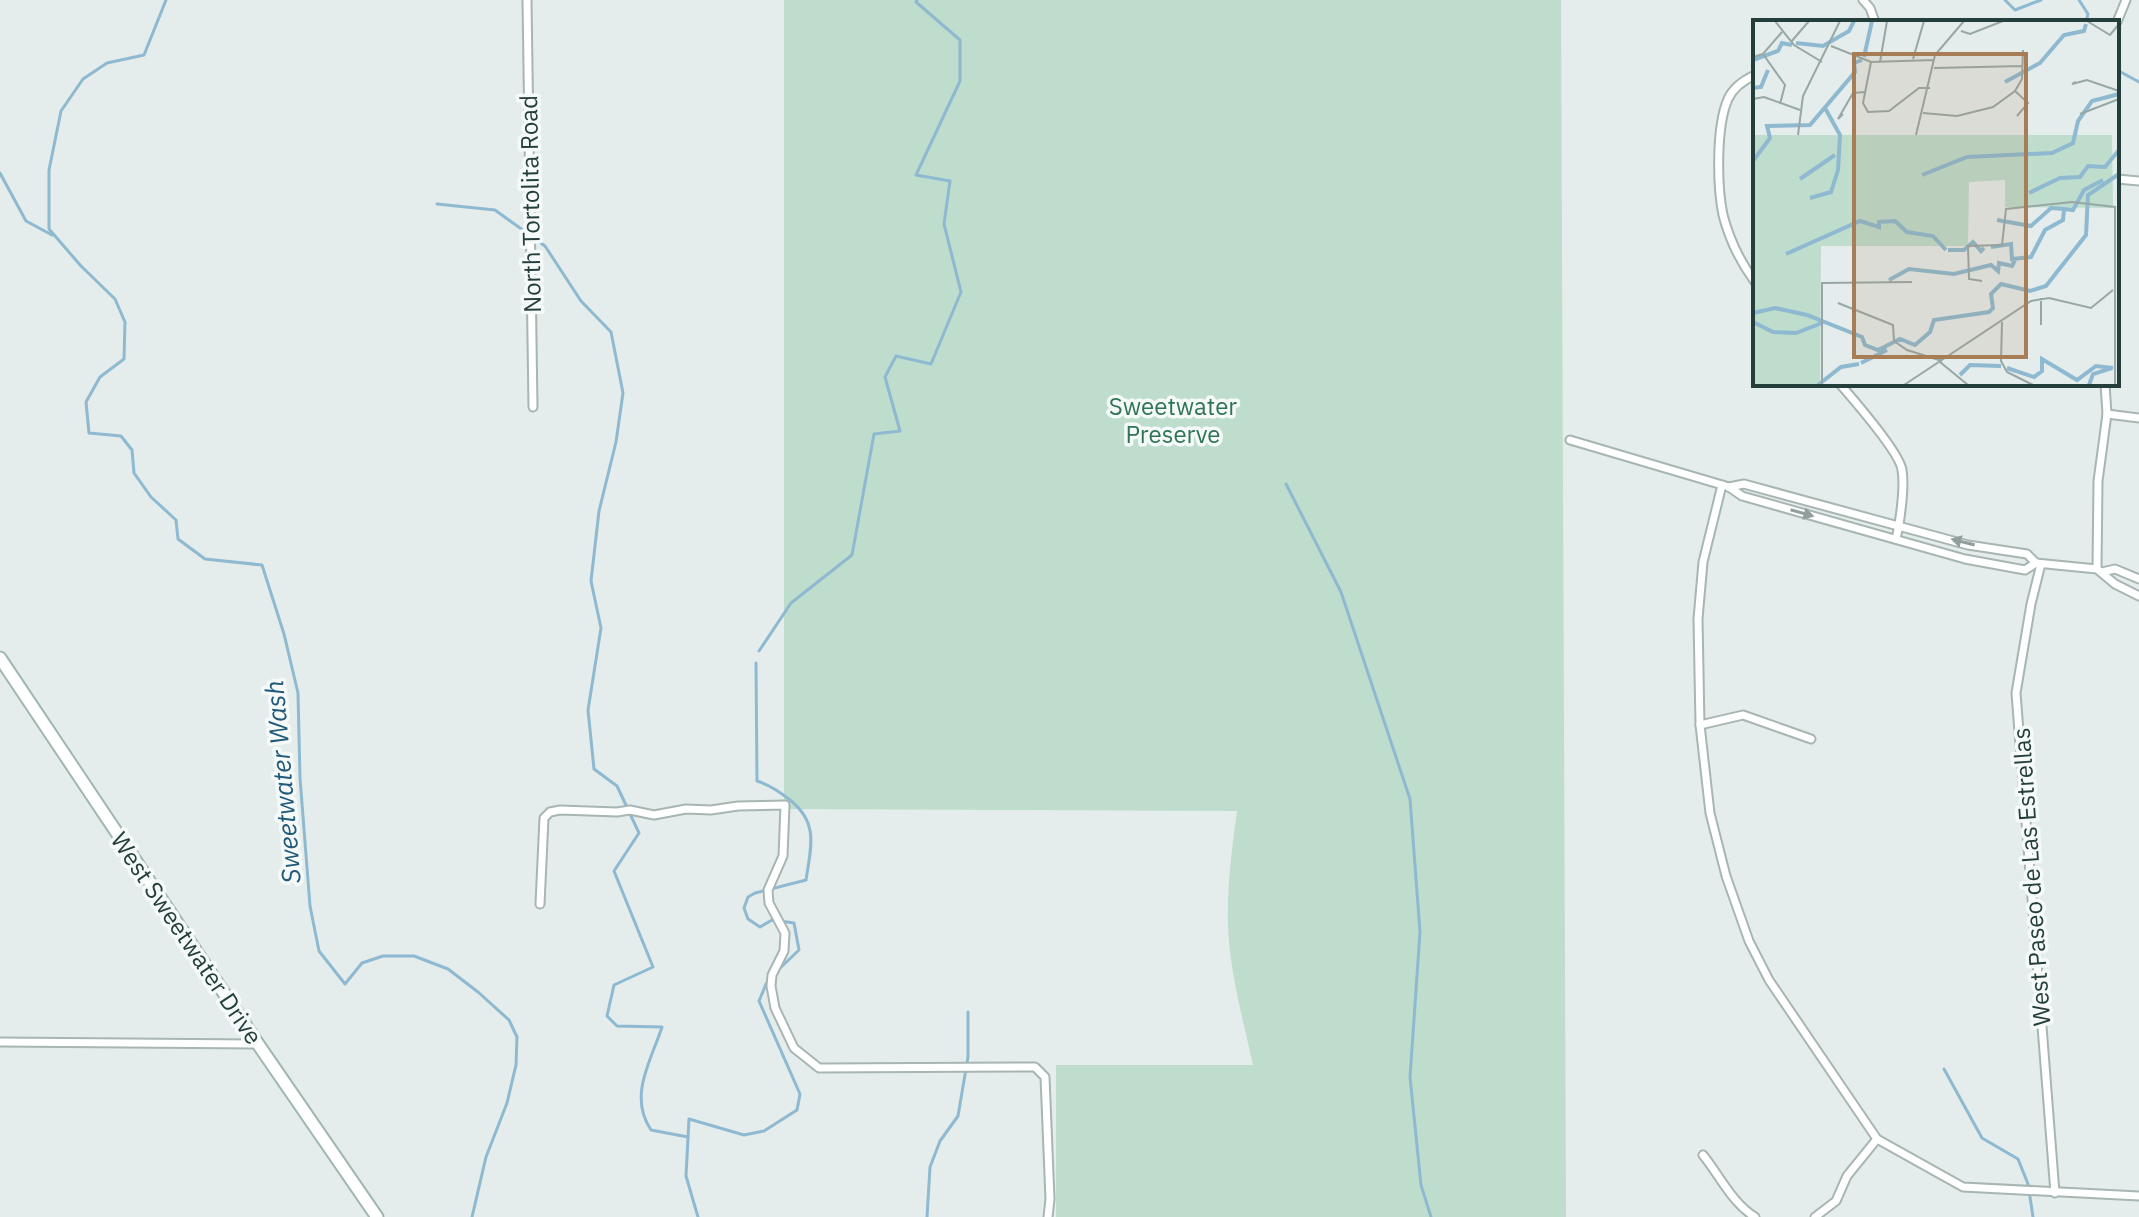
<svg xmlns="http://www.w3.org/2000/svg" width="2139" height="1217" font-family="'IBM Plex Sans',sans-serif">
<rect width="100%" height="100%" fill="#e4edeb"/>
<path fill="#beddcd" d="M784,0H1561L1566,1217H1056V1065H1253C1243,1019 1229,971 1228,923C1227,886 1232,848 1237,811L784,809Z"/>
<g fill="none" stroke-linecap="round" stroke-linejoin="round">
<g stroke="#8eb9d0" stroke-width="3">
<path d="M166,0L144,55L107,63L83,79L61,111L49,170V229L81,266L115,299L125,322L124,359L100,377L86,402L89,433L121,436L132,450L134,473L151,497L176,520L178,539L205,559L262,565L284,634L298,693L300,778L310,906L319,951L345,984L362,963L383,956H414L448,969L478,992L509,1020L517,1037L516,1065L507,1103L486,1157L472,1217"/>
<path d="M2005,0L2015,10L2041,0"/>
<path d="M2079,0L2088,14L2086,22"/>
<path d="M2117,70L2139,82"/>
<path d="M0,173L26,221L52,235"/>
<path d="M437,204L495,210L545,246L581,301L611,332L623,393L616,442L599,511L591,581L601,628L588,710L594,769L617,786L639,833L614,871L653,967L614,985L607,1016L617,1026L662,1027C651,1061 628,1096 651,1130L688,1137"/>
<path d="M1286,484L1341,592L1410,799L1420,932L1410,1077L1421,1185L1431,1217"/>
<path d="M759,651L791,603L852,555L874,434L900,431L885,377L896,356L931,364L961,292L944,224L950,181L916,175L960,81V40L916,2L917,0"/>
<path d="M756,663L757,781C770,785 779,791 790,800C819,823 811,847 806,880L755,893L748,897L744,908L748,919L760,927L772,920L794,923L799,950L778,970"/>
<path d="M1944,1069L1982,1138L2018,1159L2028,1184L2033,1217"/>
<path d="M698,1217L686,1176L689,1119L744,1135L764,1131L797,1110L800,1094L759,1001L766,984L770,979"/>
<path d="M927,1217L930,1167L940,1141L958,1116L968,1057V1012"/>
</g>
<defs>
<g id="street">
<path d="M527,0L533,407"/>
<path d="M1863,0L1870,8L1875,22"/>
<path d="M2117,22L2126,0"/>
<path d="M1755,75C1744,80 1733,88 1728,99C1716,126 1717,186 1723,215C1729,238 1741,263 1755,282"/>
<path d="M2117,179L2139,181"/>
<path d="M1840,384C1853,399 1900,453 1902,470C1905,487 1900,522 1896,539"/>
<path d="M2107,414L2139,418"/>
<path d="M1570,440L1729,487L1742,496L1965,559L2025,570L2036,563"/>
<path d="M1722,485L1703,562L1698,619L1700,725L1710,813L1726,876L1749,941L1769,980L1877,1139L1963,1187L2139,1196"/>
<path d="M1729,487L1744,484L1968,545L2027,554L2036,563L2097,569L2115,584L2139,596"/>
<path d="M2041,564L2031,604L2016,693L2055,1193"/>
<path d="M2097,569L2098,481L2107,414L2105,384"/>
<path d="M2102,572L2115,569L2139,579"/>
<path d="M1700,725L1743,715L1811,739"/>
<path d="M540,904L544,818L550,812L560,810L617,812L630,810L654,815L686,809L711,810L738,806L785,805L783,856L768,890L769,903L785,933L784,951L772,975L771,986L775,1008L794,1048L819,1068L1035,1067L1045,1077L1050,1199L1048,1217"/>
<path d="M0,1042L258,1044"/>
<path d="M1703,1155C1720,1176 1732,1203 1755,1217"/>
<path d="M1815,1217L1836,1201L1847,1176L1877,1139"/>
</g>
<path id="secondary" d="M0,658L258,1044L377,1217"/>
</defs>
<use href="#street" stroke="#a7b5b3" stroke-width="11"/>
<use href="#secondary" stroke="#a0b6b2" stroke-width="15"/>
<use href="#street" stroke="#fff" stroke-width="7"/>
<use href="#secondary" stroke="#fff" stroke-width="11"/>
</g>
<defs><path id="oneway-solid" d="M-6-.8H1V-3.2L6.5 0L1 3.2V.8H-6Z" transform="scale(2)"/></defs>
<g fill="#929e9e">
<use href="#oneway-solid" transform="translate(1802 513) rotate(16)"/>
<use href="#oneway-solid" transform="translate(1963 542) rotate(-166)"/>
</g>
<g text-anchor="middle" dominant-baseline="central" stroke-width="7" stroke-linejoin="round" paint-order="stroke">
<g font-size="24" fill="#243e3c" stroke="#f5faf8">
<text transform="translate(530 204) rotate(-91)">North Tortolita Road</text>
<text transform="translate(2031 877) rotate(-94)">West Paseo de Las Estrellas</text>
<text transform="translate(187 938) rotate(56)">West Sweetwater Drive</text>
</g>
<g font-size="24" fill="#2f7457" stroke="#f5faf8">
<text x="1173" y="406">Sweetwater<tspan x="1173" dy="28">Preserve</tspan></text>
</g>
<g font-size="26" font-style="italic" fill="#205979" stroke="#f5faf8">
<text transform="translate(282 782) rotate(-95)">Sweetwater Wash</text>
</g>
</g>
<g transform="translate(1753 20)">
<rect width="366" height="366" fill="#e4edeb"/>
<path d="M0,115H359L360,188L252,187V160L216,162L215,226H68L67,365H0Z" fill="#beddcd"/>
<path fill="none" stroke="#8eb9d0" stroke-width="4" d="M43,23L70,26L96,11L101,1M111,37L119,1M0,40L25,31L29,23L39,25M252,62L287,43L311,15L331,11L333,4M0,68L8,67L15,50M0,141L17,118L14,106L57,105L102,52L101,43L109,40M169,155L214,137L299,133L320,123L325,101L339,81L366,74M47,159L82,135M276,173L307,158L327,157L335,146L352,147L366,130M57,178L78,172L85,150L87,115L72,88M244,200L278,206L298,188L311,189M238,227L258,224L259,239L278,237L292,210L310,200L311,189L320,190L331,170L350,160M195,230H211L220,222L228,231L231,228M33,234L107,201L126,207V202L142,201L154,212L180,216L193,230M136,260L156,249L201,254L238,245L245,251L246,243L259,246L262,240M0,293L22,288L54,295L109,317L112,325L125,330L147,319L162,325L177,312L181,300L236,292L240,288L238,274L248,264L277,271L293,266L333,215L335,175L366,154M0,302L20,312L43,313L69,303M108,343L134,330M254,348L281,357L289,351V339L324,360L343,346L360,348M207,355L217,345L248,346M65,365L88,347L106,344M336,365L340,354L359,348"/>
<path fill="none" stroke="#97a7a5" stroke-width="2" d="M22,1L41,25L69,42M334,1L357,15L366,4M208,11L217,14L250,1M38,22L56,1M78,26L118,42L181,40M10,34L32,65L27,84M0,37L10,34L29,12M160,39L171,1M118,42L110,83L115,92L136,91L166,68H177M127,42L134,1M181,48L270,46M323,62L319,64L334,60L366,71M262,71L275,83L264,96M0,79L11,77L47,90M170,93L204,96L240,87L262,71L269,59L270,30M90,94L85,99L100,73L112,72M327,94L366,79M45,115L50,76L87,1M163,115L182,35L211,1M229,261L216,259L215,226L249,225L253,189L319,182L362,187V365M288,278V305M85,283L140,305L141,321L154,330L189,341M249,302L248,341L254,352L280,365M187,342L215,365M69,365V263L159,262M151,365L278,281L296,278L338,288L360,270"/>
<path fill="#a77d55" fill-opacity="0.15" stroke="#a77d55" stroke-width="4" d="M101,34H273V337H101Z"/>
<rect width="366" height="366" fill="none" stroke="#243e3c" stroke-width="4"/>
</g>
</svg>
